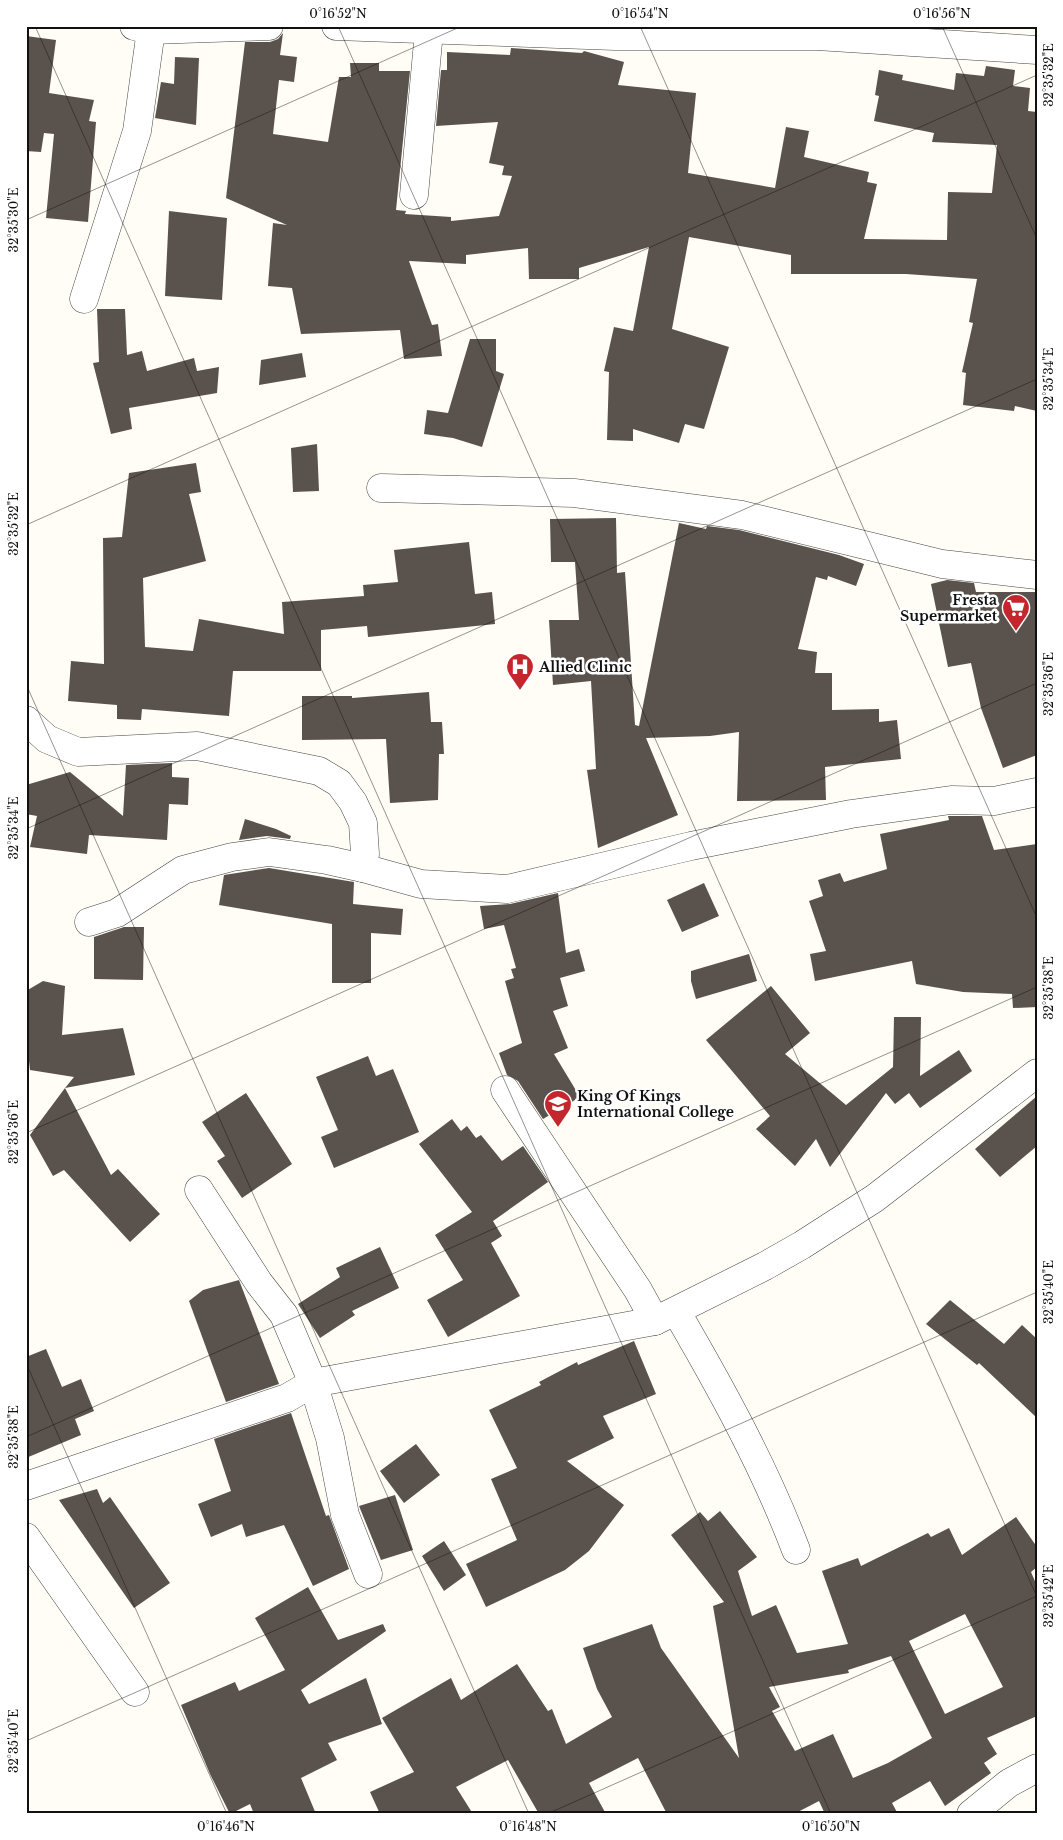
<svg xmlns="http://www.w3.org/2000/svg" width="1063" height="1840" font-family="'Libre Baskerville',serif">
<rect width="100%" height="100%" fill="#fffdf5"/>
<g fill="#5a524d" fill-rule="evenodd">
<path d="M283,33L280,55L297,57L294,82L279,80L273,134L328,142L339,77H351L350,63H379V71H410L396,210L406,211L405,214L451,217V221L499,216L512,176L502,175L504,166L489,163L498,122L436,126L441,70H447V52L510,55L511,48L582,53L584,51L624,62L618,85L696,93L688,173L775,188L786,127L809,131L804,157L869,172L867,182L877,184L864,239L947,240L948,192L992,193L997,145L932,142L934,133L874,121L879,96L875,95L879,70L903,75L902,80L954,90L956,73L984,76L986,66L1015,70L1013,86L1030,88L1028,111L1037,112V411L1015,406L1014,411L963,405L966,373L962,372L973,323L969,322L977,279L906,274H791V255L689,237L672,329L729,347L704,429L685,424L679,443L633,429V441L607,440L609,372L604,371L614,327L633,331L649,247L579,268V279H529L528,248L466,255V264L409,261L432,325L438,324L442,356L404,359L400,330L301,334L292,288L268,286L273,223L287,225L226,198L245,42H270L278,39Z"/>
<path d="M26,36L56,40L49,93L94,100L89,121L96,122L88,222L46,218L54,134L44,133L41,152L26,151Z"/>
<path d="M175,57L199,58L196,125L155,118L161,82L174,84Z"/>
<path d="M169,211L227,218L222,300L165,296Z"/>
<path d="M97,309H125L127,355L142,351L147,371L194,358L197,371L219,367L217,393L129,408L132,429L111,434L93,363L99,362Z"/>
<path d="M470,339H496V371L504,374L482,447L453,438L424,434L427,410L448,413Z"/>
<path d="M302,353L306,377L259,385L261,360Z"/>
<path d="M317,444L319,491L293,492L291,448Z"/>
<path d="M196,463L201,492L189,494L206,561L143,578L145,647L193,651L199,619L284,634L282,602L364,596L363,585L398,582L394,550L469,542L475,594L492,592L495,624L368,637L367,626L321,630V671H233L229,716L142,709L141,720L117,719V705L68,701L71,661L104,664L103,538L122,537L129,473Z"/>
<path d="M616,518L617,573L625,572L635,725L639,726L679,523L706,529L707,526L739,530L839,555L864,564L856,586L828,576L827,580L816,577L798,649L817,652L815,673H832V710L879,709V722L897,720L901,759L825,767L826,800L737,801L739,732L710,736L646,738L678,815L598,848L587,770L596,769L591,681L553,685L549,620H579L575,562H551L550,519Z"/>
<path d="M947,580L974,583L976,592H1037V755L1003,768L981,708L971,663L948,667L931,584Z"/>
<path d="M429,692L431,722H442L444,754H439L438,800L390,803L386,739L302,740V696H352V698Z"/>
<path d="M172,763V777L189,778L188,805L169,804L167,840L89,835L87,854L30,847L37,816L26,814V785L70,772L123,816L126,765Z"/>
<path d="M948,816H982L994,850L1037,844V1007L1013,1008L1012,994L963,992L916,984L912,961L815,981L810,954L826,951L809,901L823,896L818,880L840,873L844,882L887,869L880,834L949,820Z"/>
<path d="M245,819L276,829L291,836L290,839L267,836L239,840Z"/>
<path d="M269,868L354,882L353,904L403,909L401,935L371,933V983H332V924L219,905L224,875Z"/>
<path d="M704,883L719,916L682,932L667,900Z"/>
<path d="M558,893L566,953L579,949L585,971L560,978L568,1006L553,1011L568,1048L554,1054L580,1097L543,1119L518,1081L507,1075L499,1053L522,1043L505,981L514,978L511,969L516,968L504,925L484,929L480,906L510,904Z"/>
<path d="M124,927H144L143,980L94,979V937Z"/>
<path d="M749,954L757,981L696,999L691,981V971Z"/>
<path d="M43,981L65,986L62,1035L123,1028L135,1075L65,1088L74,1077L30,1070L26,1034V991Z"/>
<path d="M771,986L810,1033L785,1054L846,1105L893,1067L894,1017H921L920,1076L959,1050L972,1071L920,1108L909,1093L895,1104L886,1093L830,1167L816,1139L795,1166L756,1129L770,1116L706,1040Z"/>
<path d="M368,1056L376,1076L393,1069L419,1132L334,1168L321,1137L338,1130L316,1077Z"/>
<path d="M65,1088L111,1175L118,1169L160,1214L130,1242L64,1170L53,1176L30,1135Z"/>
<path d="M246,1093L292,1164L242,1198L217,1161L225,1156L202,1122Z"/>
<path d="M1037,1096V1146L1000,1177L975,1149Z"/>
<path d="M452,1119L461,1131L467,1126L476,1138L481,1135L502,1161L523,1146L548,1182L493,1221L502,1236L491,1243L520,1296L448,1337L427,1300L463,1280L435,1235L472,1212L419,1144Z"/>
<path d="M380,1247L399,1288L352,1311L355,1315L320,1338L298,1304L340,1277L336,1268Z"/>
<path d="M239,1280L279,1384L226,1402L189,1301L203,1290Z"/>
<path d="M950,1300L1004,1344L1022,1325L1037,1339V1418L979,1363L977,1365L926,1324Z"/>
<path d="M634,1341L656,1394L603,1416L614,1438L567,1461L624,1505L589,1551L565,1570L486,1607L466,1564L517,1540L491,1479L517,1468L489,1410L541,1385L539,1382L577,1362L578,1365Z"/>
<path d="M46,1349L62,1387L81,1379L94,1411L75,1419L81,1435L26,1458V1357Z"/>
<path d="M291,1413L326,1516L329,1515L349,1569L313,1586L284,1525L246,1537L242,1524L211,1537L198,1504L231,1491L214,1439Z"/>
<path d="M416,1444L440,1475L404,1503L380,1471Z"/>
<path d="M97,1489L103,1503L110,1497L170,1583L134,1608L59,1500Z"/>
<path d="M395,1495L413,1550L381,1560L359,1506Z"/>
<path d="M720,1511L757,1557L738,1571L752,1616L776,1605L797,1653L848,1644L822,1571L858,1558L861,1566L928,1533L931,1537L949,1528L962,1555L1016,1517L1037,1547V1567L1031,1572L1037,1586V1716L987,1738L997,1754L984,1763L991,1773L945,1806L930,1781L892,1803L898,1814H825L819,1801L794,1814H667L638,1758L589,1783L606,1814H539L508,1760L456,1787L473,1814H380L370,1792L414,1772L382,1718L451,1678L461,1700L517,1664L548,1711L552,1709L566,1744L612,1717L597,1689L583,1648L652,1624L661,1648L739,1758L713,1606L724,1602L671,1535L700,1512L708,1521ZM965,1614L1003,1687L945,1714L909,1641ZM891,1656L932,1738L888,1763L853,1778L833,1734L795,1751L772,1711L780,1707L769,1687L849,1673L848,1670Z"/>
<path d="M444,1541L466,1575L444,1591L422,1556Z"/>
<path d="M308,1587L338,1640L383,1624L386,1631L301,1690L309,1704L366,1678L382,1724L328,1743L337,1760L301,1778L316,1814H254L250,1804L230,1814L210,1774L181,1705L235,1682L239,1691L285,1670L255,1618Z"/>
</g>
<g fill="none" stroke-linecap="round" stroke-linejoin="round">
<defs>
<g id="minor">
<path d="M134,26L151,30L269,26"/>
<path d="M336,26L615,36H817L1037,50"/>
<path d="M414,195L429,31"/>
<path d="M84,299L137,131L151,30"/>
<path d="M381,488L574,493L742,515L942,564L1037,575"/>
<path d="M26,720L47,739L78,752L197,746L319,771L339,783L353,802L363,823L365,854L363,868L421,884L507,889L691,846L851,814L951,800L994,801L1037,792"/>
<path d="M89,922L117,913L183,870L232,857L269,852L327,860L363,868"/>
<path d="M505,1090L638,1290L655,1321"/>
<path d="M199,1190L259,1283L284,1315L313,1383L330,1438L345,1515L368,1574"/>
<path d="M676,1311C721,1388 764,1466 796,1550"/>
<path d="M26,1486L287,1398L313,1383L655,1321L765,1266L802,1245L875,1198L1037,1073"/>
<path d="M26,1537L135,1692"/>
<path d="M971,1814L1009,1783L1037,1768"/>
</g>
</defs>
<use href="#minor" stroke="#444" stroke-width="29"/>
<use href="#minor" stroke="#fff" stroke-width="28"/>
</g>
<path fill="none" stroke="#111" stroke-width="1" stroke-opacity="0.45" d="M35,26L831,1814M338,26L1037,1597M640,26L1037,918M942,26L1037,239M26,220L462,26M26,525L1037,75M26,684L529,1814M26,829L1037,379M26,1133L1037,683M26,1363L227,1814M26,1437L1037,987M26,1741L1037,1292M547,1814L1037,1596"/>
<defs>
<symbol id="supermarket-pin" viewBox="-11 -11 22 30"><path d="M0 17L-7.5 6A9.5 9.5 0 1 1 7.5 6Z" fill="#c4262e" stroke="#fff"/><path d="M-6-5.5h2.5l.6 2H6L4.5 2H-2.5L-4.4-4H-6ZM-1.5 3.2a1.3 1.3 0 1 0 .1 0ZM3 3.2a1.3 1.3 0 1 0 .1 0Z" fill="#fff"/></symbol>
<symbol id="hospital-pin" viewBox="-11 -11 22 30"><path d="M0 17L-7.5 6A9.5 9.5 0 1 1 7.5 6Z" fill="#c4262e" stroke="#fff"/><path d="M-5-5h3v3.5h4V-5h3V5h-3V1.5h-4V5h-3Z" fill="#fff"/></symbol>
<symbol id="school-pin" viewBox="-11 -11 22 30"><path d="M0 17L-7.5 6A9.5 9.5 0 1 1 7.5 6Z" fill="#c4262e" stroke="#fff"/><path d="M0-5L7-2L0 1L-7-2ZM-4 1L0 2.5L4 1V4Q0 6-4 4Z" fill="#fff"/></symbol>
</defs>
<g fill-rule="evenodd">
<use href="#supermarket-pin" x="1000" y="592" width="32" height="43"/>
<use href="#hospital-pin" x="504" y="651" width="32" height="43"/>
<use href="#school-pin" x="542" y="1088" width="32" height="43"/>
</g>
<g text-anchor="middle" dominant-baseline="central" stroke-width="5" stroke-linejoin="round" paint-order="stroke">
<g font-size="14" font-weight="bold" fill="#111" stroke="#fff" text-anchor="start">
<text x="997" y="600" text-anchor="end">Fresta<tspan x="997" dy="16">Supermarket</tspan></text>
<text x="539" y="667">Allied Clinic</text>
<text x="577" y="1096">King Of Kings<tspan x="577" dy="16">International College</tspan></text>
</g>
</g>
<rect width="1063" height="1840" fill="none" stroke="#ffffff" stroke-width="55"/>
<rect x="28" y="28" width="1008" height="1784" fill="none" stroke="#111" stroke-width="2"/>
<g font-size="12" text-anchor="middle" fill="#111">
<text x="338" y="18">0°16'52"N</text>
<text x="640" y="18">0°16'54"N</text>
<text x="942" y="18">0°16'56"N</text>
<text transform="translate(1049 75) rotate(-90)" y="4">32°35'32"E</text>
<text transform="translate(14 220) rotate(-90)" y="4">32°35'30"E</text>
<text transform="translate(1049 379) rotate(-90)" y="4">32°35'34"E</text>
<text transform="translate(14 524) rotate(-90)" y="4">32°35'32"E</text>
<text transform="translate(1049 684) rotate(-90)" y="4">32°35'36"E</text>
<text transform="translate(14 828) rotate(-90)" y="4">32°35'34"E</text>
<text transform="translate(1049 988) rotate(-90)" y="4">32°35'38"E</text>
<text transform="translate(14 1132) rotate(-90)" y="4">32°35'36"E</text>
<text transform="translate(1049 1292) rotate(-90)" y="4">32°35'40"E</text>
<text transform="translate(14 1437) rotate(-90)" y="4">32°35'38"E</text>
<text transform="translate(1049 1596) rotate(-90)" y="4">32°35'42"E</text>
<text transform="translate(14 1741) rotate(-90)" y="4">32°35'40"E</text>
<text x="226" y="1831">0°16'46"N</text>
<text x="528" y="1831">0°16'48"N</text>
<text x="831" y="1831">0°16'50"N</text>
</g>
</svg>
